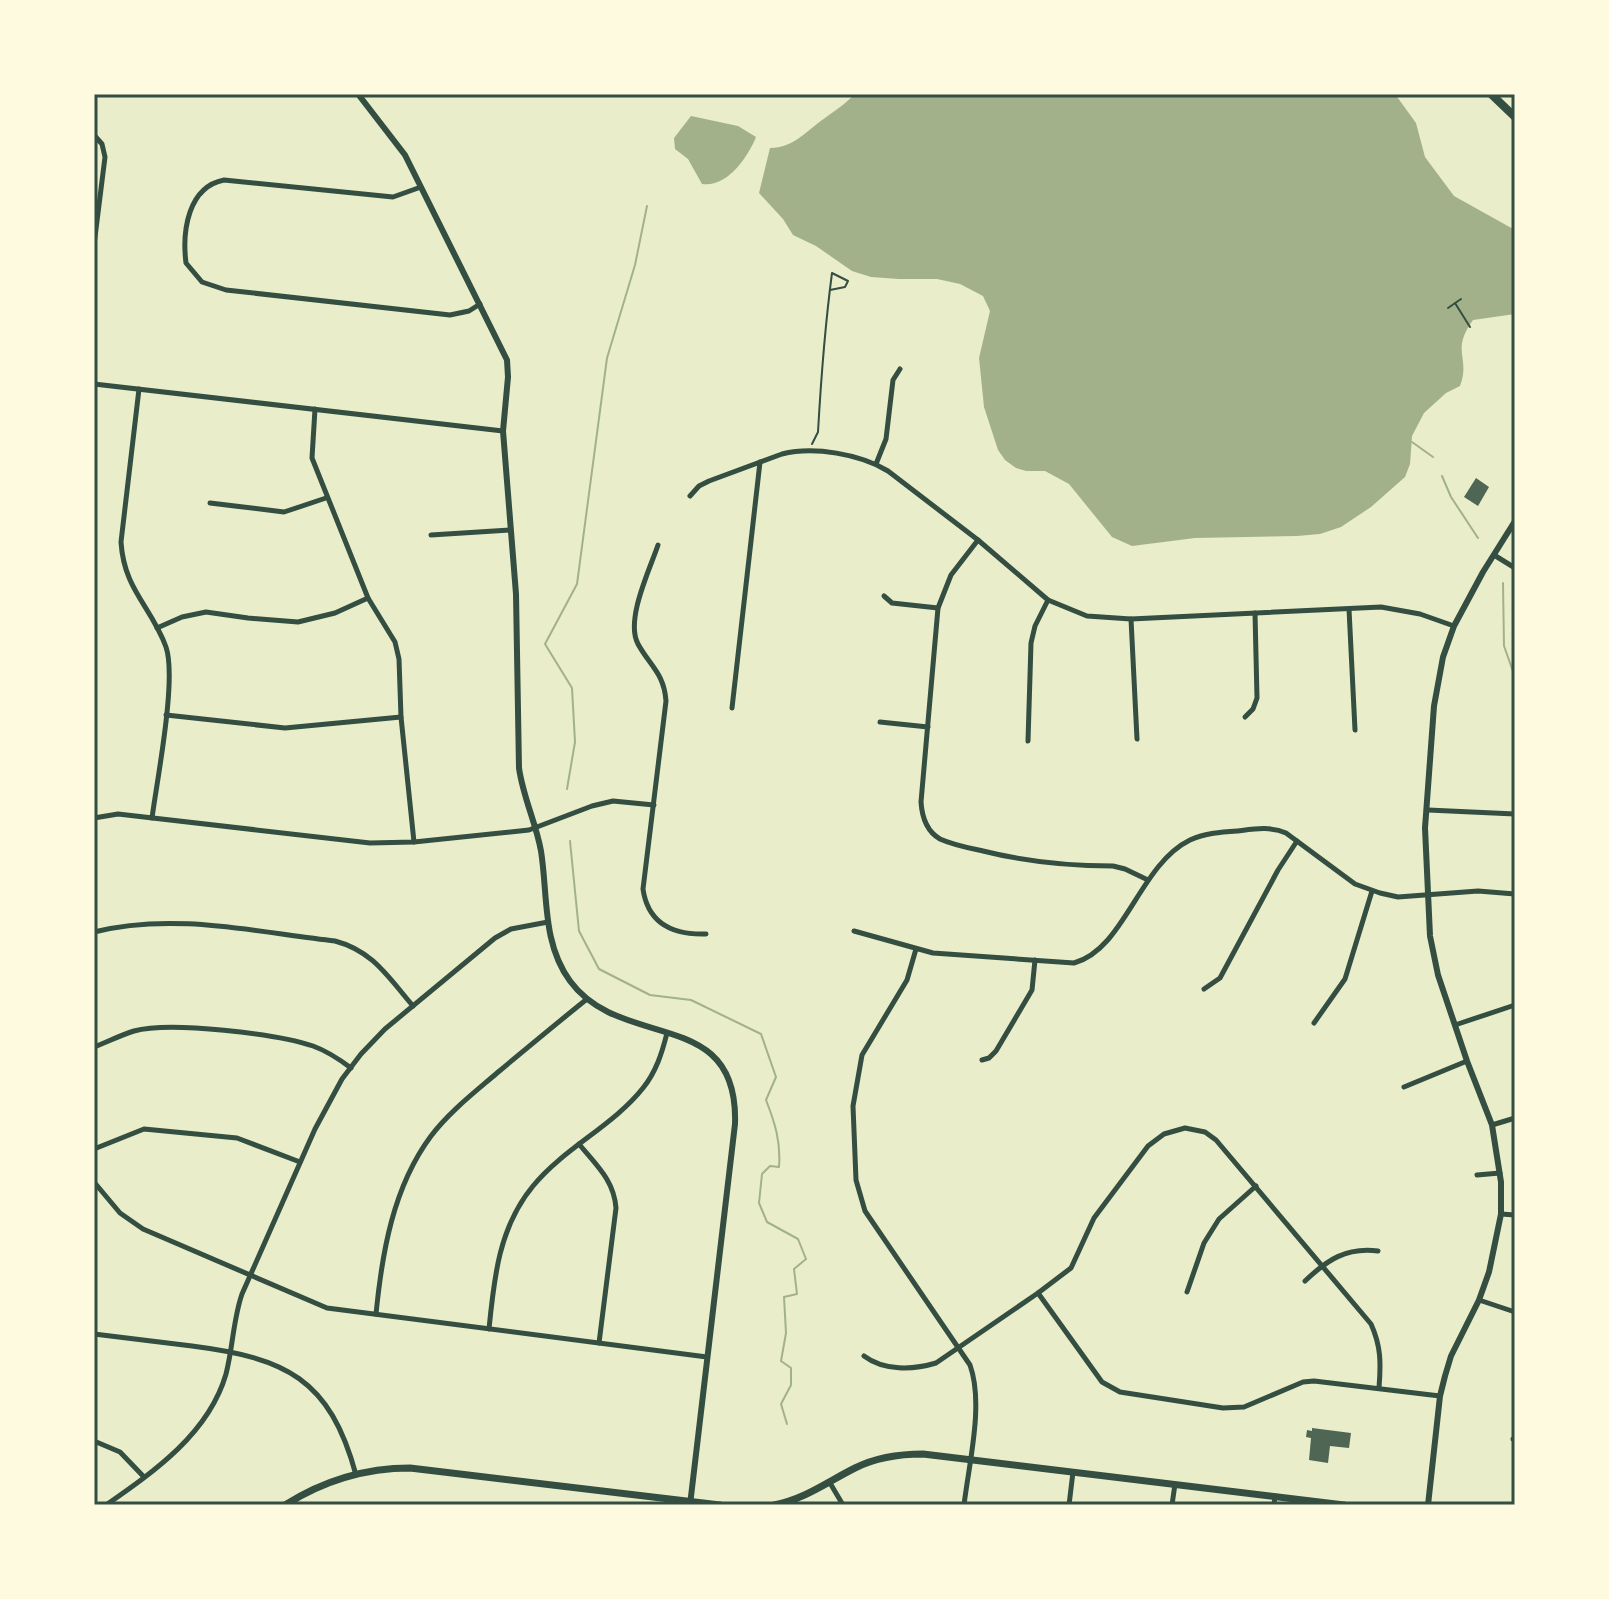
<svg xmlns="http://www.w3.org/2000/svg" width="1609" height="1599" font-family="Literata,serif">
<rect width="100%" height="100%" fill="#e9edc9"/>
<g fill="#a3b18a">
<path d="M855,94H1395L1416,123L1425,157L1454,196L1515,230V314L1473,320C1450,352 1471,357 1460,386L1446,393L1424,413L1412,436L1410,464L1405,477L1371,507L1341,527L1320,534L1297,536L1195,538L1132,546L1112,537L1069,484L1045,471H1026L1016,468L1005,460L998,450L984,407L979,358L990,311L983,296L960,284L937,279H899L871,277L852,271L816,246L793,235L783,219L759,193L770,148C794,148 807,130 825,118C836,110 845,104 855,94Z"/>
<path d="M691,116L738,126L756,137C748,157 727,188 702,184L688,159L675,149L674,138Z"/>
</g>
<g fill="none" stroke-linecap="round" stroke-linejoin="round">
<g stroke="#a3b18a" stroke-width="2">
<path d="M1412,442L1433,457"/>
<path d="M1442,476L1451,497L1478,538"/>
<path d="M1503,583L1504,646L1515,677"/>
<path d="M567,789L575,742L572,688L545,644L577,584L607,358L635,265L647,206"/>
<path d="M570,841L579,931L599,969L650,995L691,1000L761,1034L776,1077L766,1100C775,1123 781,1142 779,1167L770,1166L762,1174L759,1203L767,1222L798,1239L806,1259L794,1269L797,1294L784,1297L786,1333L781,1361L791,1368V1385L781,1404L787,1424"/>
</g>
</g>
<g fill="#4f6655">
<path d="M1476,478L1489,487L1478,506L1464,497Z"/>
<path d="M1312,1428L1351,1433L1349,1448L1330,1446L1328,1463L1309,1460L1311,1438L1306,1437L1307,1430L1312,1431Z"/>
</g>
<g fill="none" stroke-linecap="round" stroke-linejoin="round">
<g stroke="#344e41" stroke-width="2">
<path d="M1455,303L1470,327"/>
<path d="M1448,308L1461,299"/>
<path d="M812,444L818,432C821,379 825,326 832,273L848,281L845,287L830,290"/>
</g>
<g stroke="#344e41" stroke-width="5">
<path d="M94,135L102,144L105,157L94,245"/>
<path d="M421,187L393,197L224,180C188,187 182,231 186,263L202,282L226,290L450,315L469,311L480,304"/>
<path d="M94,384L503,431"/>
<path d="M139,389L121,542C124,590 151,606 166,647C177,679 157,780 152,818"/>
<path d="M315,409L312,458L368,598L395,642L399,659L401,717L414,842"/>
<path d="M876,464L886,439L893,380L900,369"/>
<path d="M690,496L699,486L709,481L782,454C814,446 860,454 888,471L978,540L1048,600L1087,616L1131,619L1381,607L1420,614L1454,626"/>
<path d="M210,503L284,512L326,498"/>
<path d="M431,535L510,530"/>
<path d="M978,540L951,575L938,608L921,802C922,817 926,831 940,839C953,845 969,848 983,851C1027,862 1068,866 1113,866L1125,869L1148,880"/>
<path d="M658,545C650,569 625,620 638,644C650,666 664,673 666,701L643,889C648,924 674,935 706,934"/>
<path d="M1494,555L1515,568"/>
<path d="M884,596L892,603L938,608"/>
<path d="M1349,609L1355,730"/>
<path d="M1131,619L1137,739"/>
<path d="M157,628L182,617L206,612L248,618L298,622L335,613L368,598"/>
<path d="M732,708L760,462"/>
<path d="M166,715L285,728L401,717"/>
<path d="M1245,717L1253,709L1257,698L1255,613"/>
<path d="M880,722L928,727"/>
<path d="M1028,741L1031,643L1035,626L1048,600"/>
<path d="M1428,810L1515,814"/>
<path d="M94,818L118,814L370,843L414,842L529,830L592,806L613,801L654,805"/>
<path d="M854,931L933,953L1074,963C1125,949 1139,865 1190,840C1205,833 1222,832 1238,831C1254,829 1271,826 1286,833L1355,884L1380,893L1398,897L1478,891L1515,894"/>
<path d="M94,932C173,912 255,932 335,941C373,951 388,977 413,1006"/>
<path d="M916,949L907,980L862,1055L853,1106L856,1180L865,1211L970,1365C984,1404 969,1463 964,1505"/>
<path d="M1204,989L1220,978L1278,870L1297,841"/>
<path d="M1314,1023L1345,979L1372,891"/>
<path d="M1455,1025L1515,1005"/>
<path d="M94,1047C107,1042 121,1035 134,1031C170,1021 278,1034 313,1046C327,1051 339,1059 351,1068"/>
<path d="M982,1060L989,1058L996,1051L1032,990L1035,960"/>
<path d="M1404,1087L1467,1061"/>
<path d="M1492,1125L1515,1118"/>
<path d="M579,1144C596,1165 614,1180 616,1208L599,1343"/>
<path d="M94,1149L144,1129L237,1138L300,1162"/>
<path d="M1477,1175L1500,1173"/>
<path d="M94,1182L120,1213L143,1229L327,1308L707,1357"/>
<path d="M1501,1214L1515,1215"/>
<path d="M1305,1281C1327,1260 1346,1247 1378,1251"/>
<path d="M1187,1292L1204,1243L1219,1219L1256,1186"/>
<path d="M1038,1293L1102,1382L1120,1392L1223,1408L1244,1407L1303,1382L1314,1381L1440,1396"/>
<path d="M1479,1300L1515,1312"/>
<path d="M376,1314C382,1253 393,1187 431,1136C449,1112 475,1092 497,1073C527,1048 557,1023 587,999"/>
<path d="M489,1329C494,1278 499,1227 533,1186C564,1148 613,1126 643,1088C656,1072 662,1053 667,1033"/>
<path d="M94,1334C127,1338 159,1342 192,1346C285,1358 330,1378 356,1475"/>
<path d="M864,1356C884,1371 913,1370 936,1363L1038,1293L1071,1268L1094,1218L1148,1146L1164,1134L1185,1128L1205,1132L1216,1140L1371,1324C1381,1346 1381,1363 1379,1388"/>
<path d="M1513,1439H1515"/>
<path d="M94,1441L120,1452L144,1477"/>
<path d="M830,1483L843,1505"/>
<path d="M106,1505C155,1471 209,1433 226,1374C233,1347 233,1320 242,1294L315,1129L342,1079L361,1054L385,1029L495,938L511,929L548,922"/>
<path d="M1069,1505L1073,1472"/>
<path d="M1172,1505L1175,1484"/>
<path d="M1274,1505L1275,1496"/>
</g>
<g stroke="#344e41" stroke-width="6">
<path d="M358,94L405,155L507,360L508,377L503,431L516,594L519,768C523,797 536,823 541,851C548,895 542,943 570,981C622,1052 739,1005 735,1124L690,1505"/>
<path d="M1428,1505L1440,1396L1445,1376L1451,1356L1479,1300L1489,1272L1501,1214V1182L1492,1125L1467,1061L1438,975L1430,936L1425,828L1434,706L1443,657L1454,626L1483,572L1515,521"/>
</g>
<g stroke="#344e41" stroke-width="7">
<path d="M285,1505C323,1481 366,1468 410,1468L720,1505"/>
<path d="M774,1505C805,1499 827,1482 855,1468C877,1457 899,1454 923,1454L1344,1505"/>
</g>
<path stroke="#344e41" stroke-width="8" d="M1491,94L1515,117"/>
</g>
<rect width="1609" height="1599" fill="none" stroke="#fefae0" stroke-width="192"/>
<rect x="96" y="96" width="1417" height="1407" fill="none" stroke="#344e41" stroke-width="3"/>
</svg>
